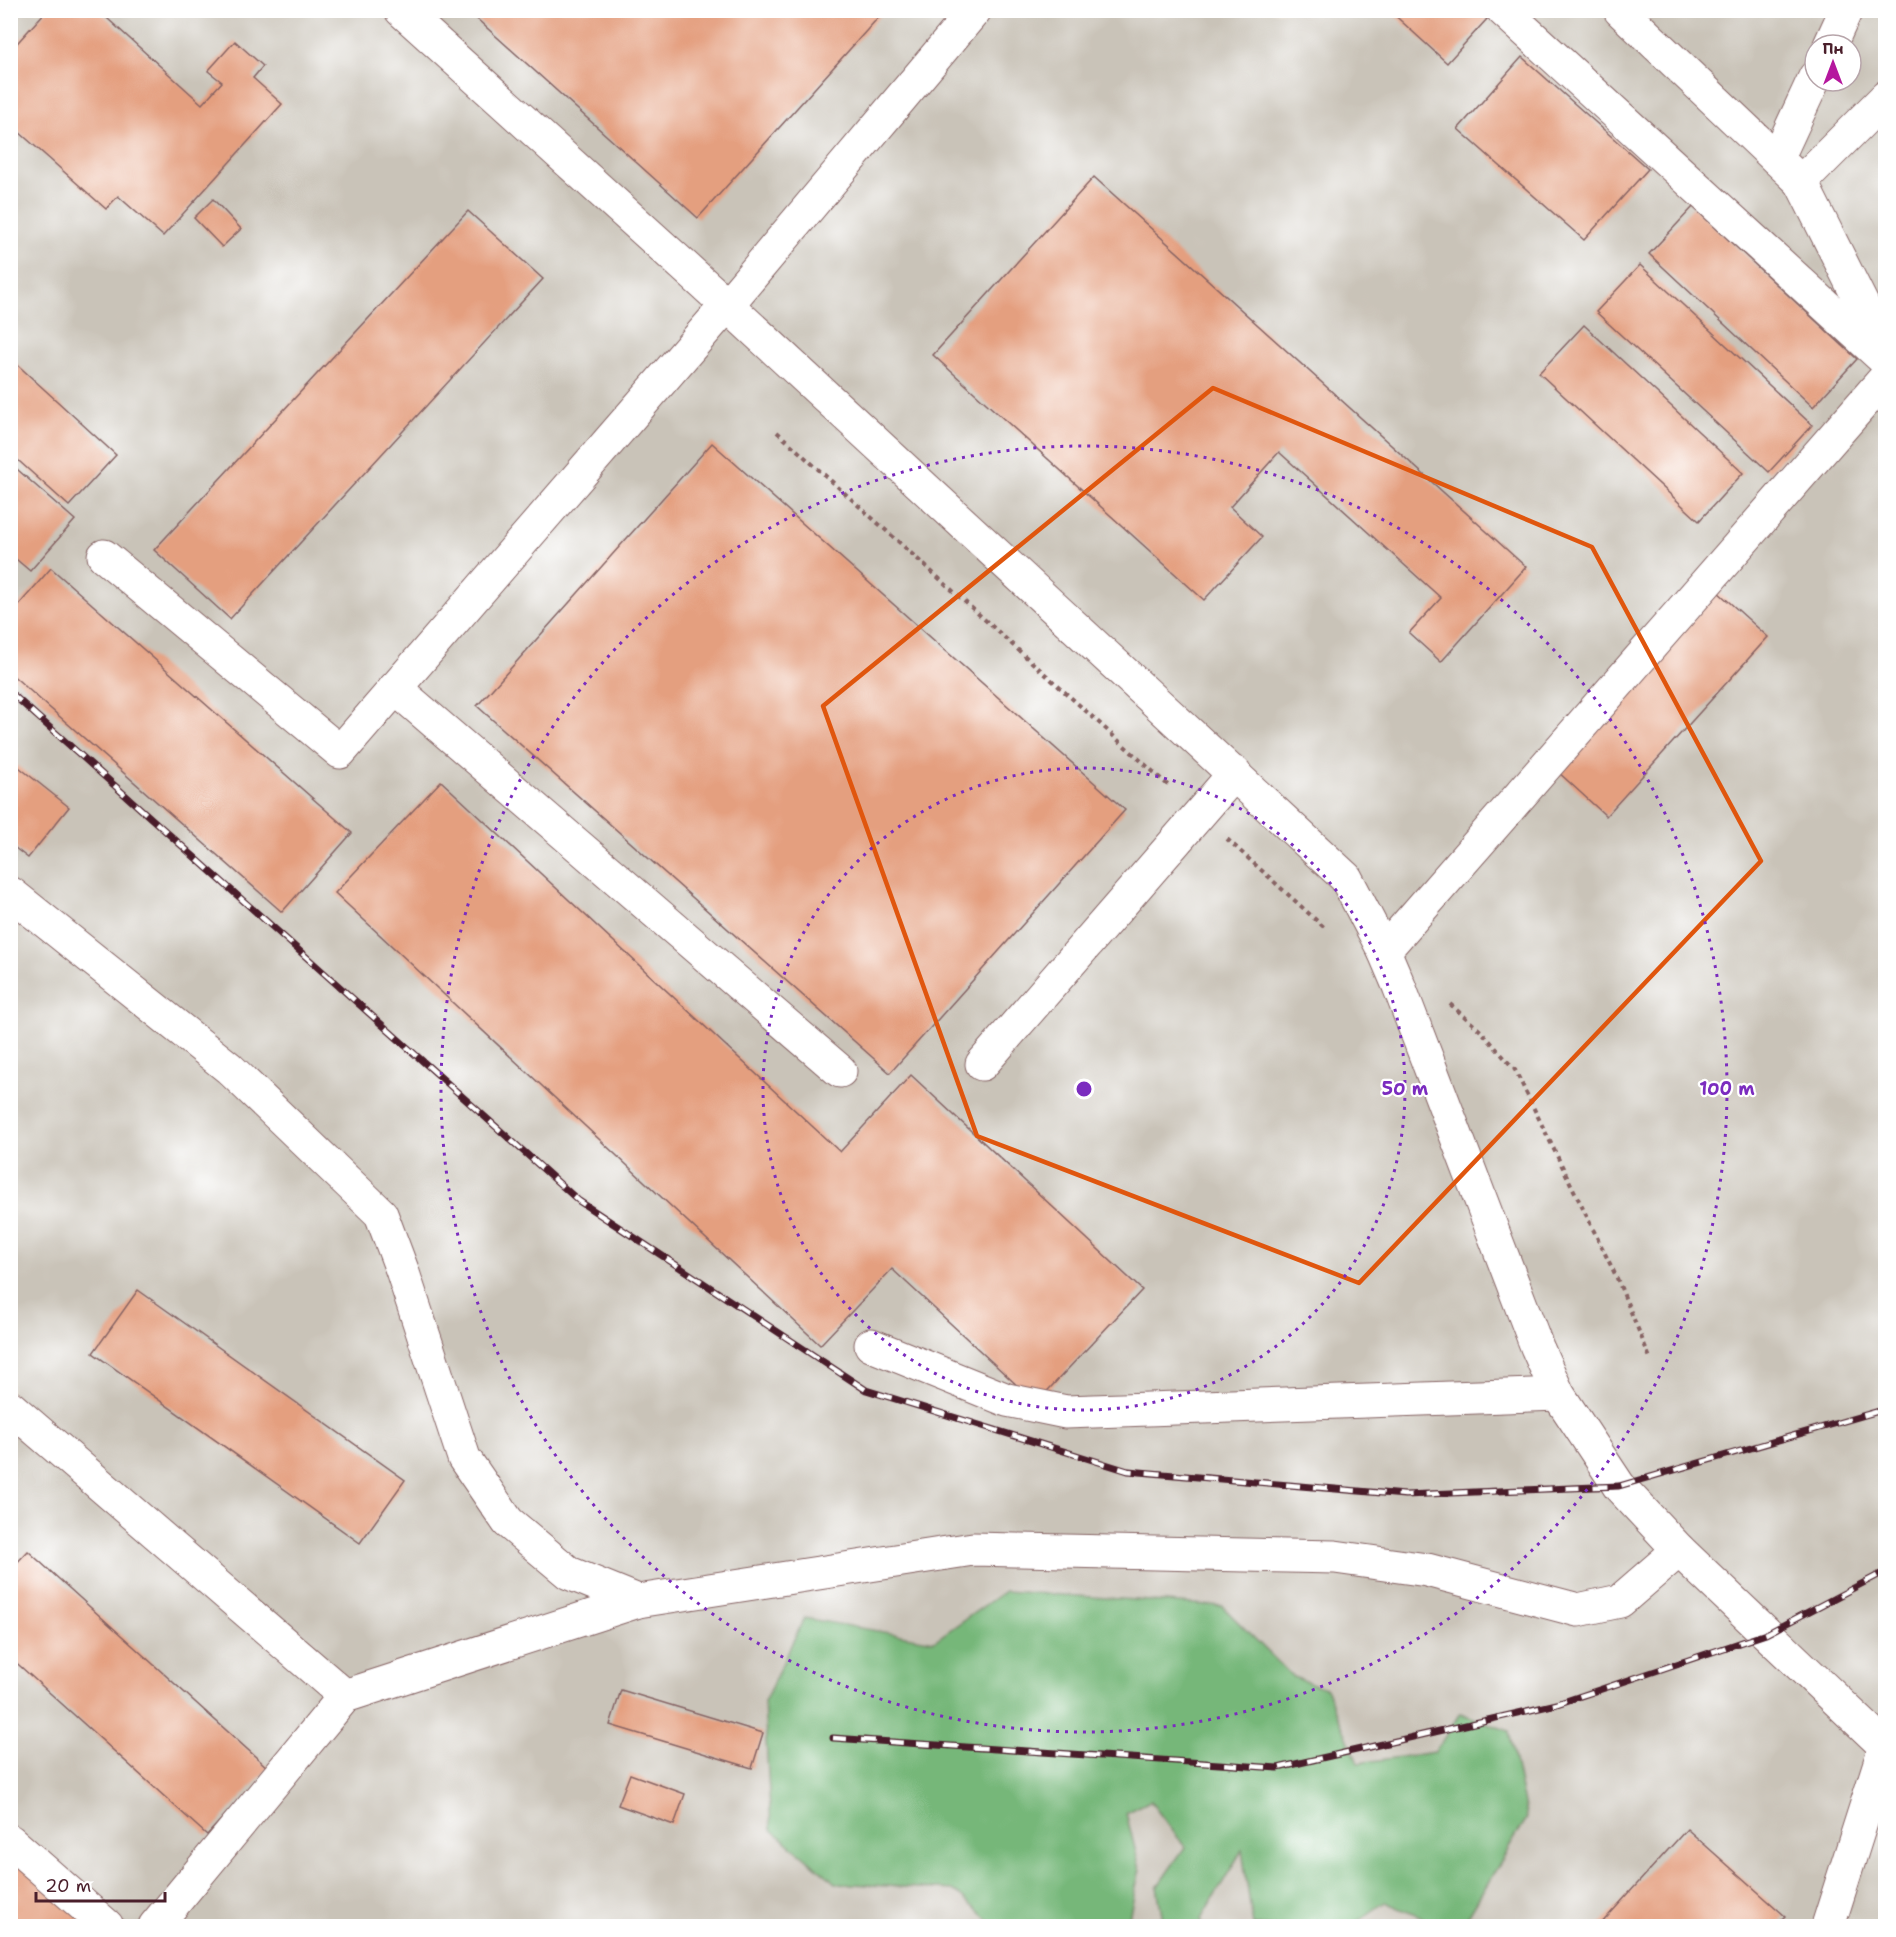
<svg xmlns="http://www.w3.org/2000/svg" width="1896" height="1937" font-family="'Shantell Sans',sans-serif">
<rect width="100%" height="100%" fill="#fff"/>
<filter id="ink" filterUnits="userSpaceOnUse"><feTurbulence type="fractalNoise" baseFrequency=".0167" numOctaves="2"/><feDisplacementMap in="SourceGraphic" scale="12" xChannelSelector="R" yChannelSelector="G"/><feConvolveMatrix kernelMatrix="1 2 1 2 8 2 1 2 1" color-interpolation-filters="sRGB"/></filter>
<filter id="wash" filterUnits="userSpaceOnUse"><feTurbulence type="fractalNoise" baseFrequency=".008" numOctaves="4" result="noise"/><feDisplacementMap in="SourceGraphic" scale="24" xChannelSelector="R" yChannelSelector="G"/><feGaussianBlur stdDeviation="1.35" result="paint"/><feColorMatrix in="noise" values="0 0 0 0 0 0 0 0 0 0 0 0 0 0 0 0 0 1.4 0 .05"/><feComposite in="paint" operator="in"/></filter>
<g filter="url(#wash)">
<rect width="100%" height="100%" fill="#f5e2ca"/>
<path fill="#c9c3b8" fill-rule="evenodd" d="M11,11H1885V1926H11ZM1815,45H1851V81H1815Z"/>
<path fill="#76b779" stroke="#606b52" stroke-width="1.5" d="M1005,1591L1222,1606L1293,1677L1326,1688L1358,1763L1435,1752L1460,1713L1509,1731L1527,1818L1462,1926H1441L1385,1902L1351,1926H1253L1242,1850L1201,1919L1203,1926H1164L1157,1887L1185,1847L1150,1801L1126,1813L1140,1869L1127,1926H996L953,1890L836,1883L771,1829L764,1702L804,1618L934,1641Z"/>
<g id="blocks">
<g fill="#e49f7f">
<path d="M47,10H98L202,104L222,82L208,71L235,41L263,66L253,78L282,104L163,236L118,196L106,209L10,124V51Z"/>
<path d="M467,10H885L698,218Z"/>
<path d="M1389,10H1477L1487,19L1447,63Z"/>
<path d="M1522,57L1648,169L1584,240L1458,129Z"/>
<path d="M1094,177L1526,567L1441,662L1409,633L1441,598L1279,452L1230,507L1262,537L1204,600L933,355Z"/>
<path d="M213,199L241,229L222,247L194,218Z"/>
<path d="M1693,207L1857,359L1813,407L1649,254Z"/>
<path d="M468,211L543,279L230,619L154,550Z"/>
<path d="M1640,265L1812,425L1769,472L1596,312Z"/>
<path d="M1584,325L1743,473L1699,521L1539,373Z"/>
<path d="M10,358L116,455L69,506L10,453Z"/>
<path d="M712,443L1125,810L890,1073L477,706Z"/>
<path d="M10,463L75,520L30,571L10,554Z"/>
<path d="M51,568L352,833L282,912L10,673V602L17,607Z"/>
<path d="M1718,592L1768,637L1606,816L1556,770Z"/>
<path d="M10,760L69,807L28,858L10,844Z"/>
<path d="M441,781L840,1152L911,1075L1142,1290L1036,1403L892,1269L820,1345L335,893Z"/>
<path d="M138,1290L405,1480L360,1543L93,1353Z"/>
<path d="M28,1551L268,1768L207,1835L10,1657V1570Z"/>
<path d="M621,1690L763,1733L752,1768L610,1725Z"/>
<path d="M630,1774L685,1794L674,1825L618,1805Z"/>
<path d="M1687,1829L1785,1916L1775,1926H1599Z"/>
<path d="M10,1853L91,1926H10Z"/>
</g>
</g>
</g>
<g filter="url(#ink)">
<use href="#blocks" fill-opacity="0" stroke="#866363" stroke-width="1.5"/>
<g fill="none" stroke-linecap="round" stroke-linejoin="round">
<defs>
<g id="minor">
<path d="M401,10L727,305L1346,878L1384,951L1399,986L1537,1347L1558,1394L1619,1486L1679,1550L1886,1747"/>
<path d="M1503,10L1886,361"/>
<path d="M1620,10L1801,182"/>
<path d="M1830,45L1846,10"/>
<path d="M1777,159L1815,77"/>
<path d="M1885,350L1801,182L1886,97"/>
<path d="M104,556L340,752L727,305L975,10"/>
<path d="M395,688L840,1071"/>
<path d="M10,893L229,1068L381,1214L402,1270L464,1458L508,1522L569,1573L638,1601"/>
<path d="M1384,951L1886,377"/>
<path d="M982,1064L1235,773"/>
<path d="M871,1345L1007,1400L1066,1412L1558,1394"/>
<path d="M10,1407L345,1696"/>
<path d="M10,1841L107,1926"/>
<path d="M155,1926L345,1696L638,1601L973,1549L1335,1557L1427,1570L1578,1610L1620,1601L1679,1550"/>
<path d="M1828,1926L1886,1744"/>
</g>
</defs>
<use href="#minor" stroke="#866363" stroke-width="35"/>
<g stroke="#866363" stroke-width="4" stroke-dasharray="4.5 4.5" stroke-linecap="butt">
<path d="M777,432L1170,787"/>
<path d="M1227,839L1326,929"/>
<path d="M1450,1004L1482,1032L1515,1070L1616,1276L1650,1358"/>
</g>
<use href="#minor" stroke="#fff" stroke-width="33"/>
<defs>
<g id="rail">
<path d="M10,692L579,1201L866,1390L1128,1471L1405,1495L1619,1486L1886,1409"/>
<path d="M833,1738L1278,1768L1557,1704L1766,1634L1886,1571"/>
</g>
</defs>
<use href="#rail" stroke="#4a1f2b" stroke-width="7"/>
<use href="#rail" stroke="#fff" stroke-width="4.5" stroke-dasharray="14" stroke-linecap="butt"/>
</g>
</g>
<path fill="none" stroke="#e0560e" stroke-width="4.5" stroke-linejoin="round" d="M1213,388L1592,547L1761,861L1359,1283L977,1136L823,706Z"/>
<g fill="none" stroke="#7b2cbf" stroke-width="3" stroke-dasharray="3 6">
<circle cx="1084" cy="1089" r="321"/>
<circle cx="1084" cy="1089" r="643"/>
</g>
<circle cx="1084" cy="1089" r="9" fill="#7b2cbf" stroke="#fff" stroke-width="3"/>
<g font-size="18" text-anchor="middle" font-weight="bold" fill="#7b2cbf" stroke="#fff" stroke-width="4.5" stroke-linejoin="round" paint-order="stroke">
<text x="1405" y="1095">50 m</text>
<text x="1727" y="1095">100 m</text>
</g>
<rect width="1896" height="1937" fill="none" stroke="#fff" stroke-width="36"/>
<g transform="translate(1833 63)"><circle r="28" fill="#ffffff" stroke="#b7a5aa" stroke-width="1.5"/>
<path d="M0-4.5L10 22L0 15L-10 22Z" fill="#b5179e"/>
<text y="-9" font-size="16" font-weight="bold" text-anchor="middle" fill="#4a1f2b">Пн</text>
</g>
<path d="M36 1892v9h129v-9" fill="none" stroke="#4a1f2b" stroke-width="3"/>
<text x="45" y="1892" font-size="18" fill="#4a1f2b" stroke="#ffffff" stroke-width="4.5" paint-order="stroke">20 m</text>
</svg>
